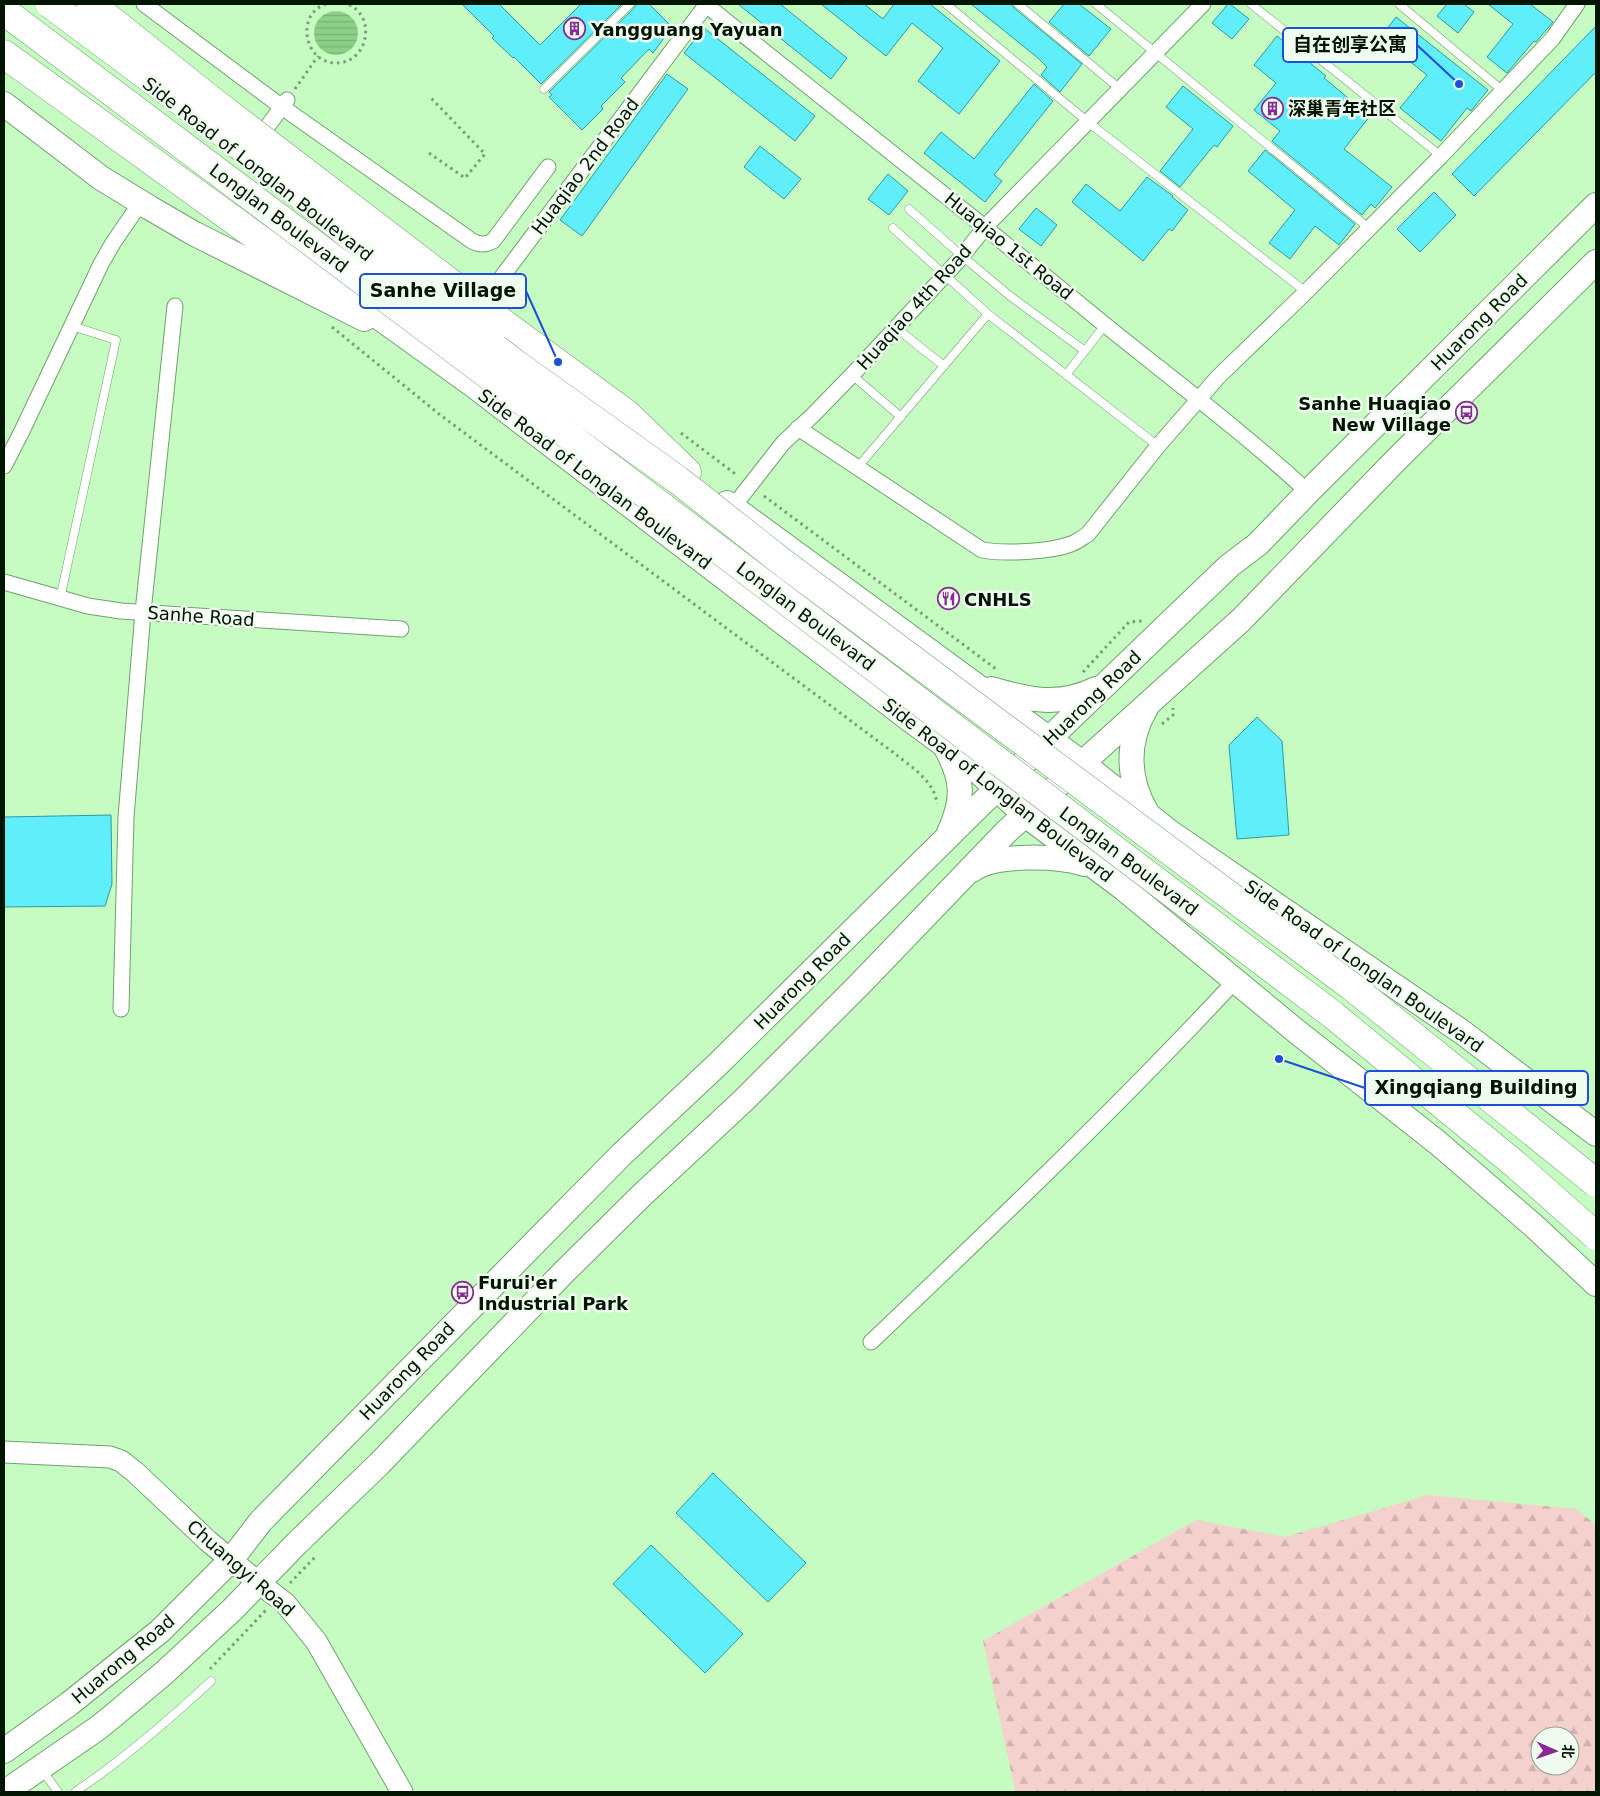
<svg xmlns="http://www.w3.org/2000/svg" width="1600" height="1796" font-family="'DejaVu Sans','Noto Sans SC',sans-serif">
<defs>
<pattern id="forest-firs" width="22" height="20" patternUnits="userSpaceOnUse" patternTransform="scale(1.25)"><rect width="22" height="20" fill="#f5d1ce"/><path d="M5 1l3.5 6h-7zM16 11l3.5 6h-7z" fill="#d0b3af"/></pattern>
<pattern id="water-rules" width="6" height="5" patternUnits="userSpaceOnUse" patternTransform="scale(1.25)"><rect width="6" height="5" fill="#8cd087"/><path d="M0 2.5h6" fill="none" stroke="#77b273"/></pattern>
</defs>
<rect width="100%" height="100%" fill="#c6fcc1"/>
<path fill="url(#forest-firs)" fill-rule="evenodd" d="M1428,1495L1576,1509L1596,1525V1792H1013L1015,1790L983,1641L1196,1520L1285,1537ZM1540,1736H1570V1766H1540Z"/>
<circle fill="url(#water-rules)" cx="336" cy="33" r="22"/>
<g fill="#60eefa" stroke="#2c9ba4">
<path d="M462,4H499L540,45L581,4H622L541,84L514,57L513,58L492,38L494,36Z"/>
<path d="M636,4H649L672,27L653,53L649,49L621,78L625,82L601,106L603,109L582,130L549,97L552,95L549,92L634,8Z"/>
<path d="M738,4H780L847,58L831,79Z"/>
<path d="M821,4H864L883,19L894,4H930L1000,61L959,114L918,81L943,48L912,23L886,56Z"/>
<path d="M971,4H1012L1014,8L1082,64L1060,92L1041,75L1047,67L1038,58Z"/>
<path d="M1064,4H1079L1111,29L1089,56L1049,22Z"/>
<path d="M1228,4H1230L1249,19L1232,39L1212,23Z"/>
<path d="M1447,4H1464L1474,12L1458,33L1437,16Z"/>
<path d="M1488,4H1530L1553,22L1536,42L1534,41L1507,73L1487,57L1513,24Z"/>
<path d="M1396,17L1488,90L1471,111L1467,108L1441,141L1400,108L1427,75L1380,38Z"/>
<path d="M1596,26V72L1474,196L1452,174Z"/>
<path d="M704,28L815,116L795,141L684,53Z"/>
<path d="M1277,36L1326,76L1324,78L1370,116L1344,149L1392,187L1375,208L1371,204L1362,215L1272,141L1280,131L1254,110L1276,83L1254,65Z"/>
<path d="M667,74L688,89L582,236L560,220Z"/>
<path d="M1034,84L1053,101L994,175L1002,181L985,202L924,153L941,132L974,159Z"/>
<path d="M1183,86L1233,126L1217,147L1214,145L1180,187L1160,171L1193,129L1166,107Z"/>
<path d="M760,146L801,179L784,199L744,167Z"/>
<path d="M1265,150L1355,224L1339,245L1315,226L1290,259L1269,243L1295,210L1248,171Z"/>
<path d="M888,174L908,191L889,215L868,199Z"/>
<path d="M1147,177L1173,196L1172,197L1188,210L1172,231L1169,229L1143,261L1072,202L1086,184L1120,211Z"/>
<path d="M1434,192L1456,215L1420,252L1397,229Z"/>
<path d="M1036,208L1057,225L1041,246L1019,229Z"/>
<path d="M1257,717L1282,741L1289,835L1237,839L1229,745Z"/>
<path d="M111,815L112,884L105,906L4,907V817Z"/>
<path d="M713,1473L806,1563L768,1602L676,1513Z"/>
<path d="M651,1545L743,1634L705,1673L613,1584Z"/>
</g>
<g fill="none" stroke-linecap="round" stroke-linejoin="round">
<defs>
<g id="lane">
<path d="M946,4L1088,122L1306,292"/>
<path d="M1018,4L1120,89"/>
<path d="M1096,4L1370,229"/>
<path d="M1251,4L1441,156"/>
<path d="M1399,4L1503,91"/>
<path d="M544,89L630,4"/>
<path d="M909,209L962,256L1010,296L1085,351"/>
<path d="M893,228L988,314L1158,446"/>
<path d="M896,328L944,366"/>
<path d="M852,375L901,417"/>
<path d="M1066,375L1105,325"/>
<path d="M857,468L988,314"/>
<path d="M60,599L116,340L72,326"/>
<path d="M42,1770L58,1792"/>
<path d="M75,1792C124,1759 168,1721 211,1681"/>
</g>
<g id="street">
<path d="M144,4L282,107L472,241C480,245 485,245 493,241L548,167"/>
<path d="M706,5C839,111 972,216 1104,324C1172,379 1243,432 1308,492"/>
<path d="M256,142L287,100"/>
<path d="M477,310L707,4"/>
<path d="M798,428L982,550C1005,554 1050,552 1071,544C1077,542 1083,537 1088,534L1158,446L1218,377L1306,292L1441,156L1553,38L1577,4"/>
<path d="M4,466L22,431L101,264L113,243L141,202"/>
<path d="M733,507L783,443L813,415L852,375L959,260L986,226L1203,4"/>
<path d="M4,582L88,606L121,611L401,629"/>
<path d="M121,1009L126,817L143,612L175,306"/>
<path d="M871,1342C995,1224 1119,1106 1235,981"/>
</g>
<path id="secondary" d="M4,1452L110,1457L121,1461L135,1472L208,1541L259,1583L285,1603L316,1641L402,1792"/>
<g id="primary">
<path d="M4,104L101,178L150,208L193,233L364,319"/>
<path d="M345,291L359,303L473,385L909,719L970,764L1024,814L1123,888L1296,1031L1438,1143L1534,1226L1596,1284"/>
<path d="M727,503L1082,763L1171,833L1462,1032L1596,1134"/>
<path d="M991,689C1029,700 1059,707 1096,689"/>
<path d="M1146,708C1126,742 1127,779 1147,813"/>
<path d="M945,746C963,779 965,798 949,833"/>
<path d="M972,870C995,853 1059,856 1085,864"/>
<path d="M4,1751L69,1704L160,1631L231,1560L261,1521L621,1155L717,1065L981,804L1229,566L1258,544L1308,492L1596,205"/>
<path d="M5,1792L98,1728L114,1715L164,1673L232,1610L297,1543L379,1464L564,1272L642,1195L744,1100L859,985L1006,832L1241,620L1396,460L1596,262"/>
</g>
<g id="highway">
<path d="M4,54L261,240L359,303"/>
<path d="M503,323L627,414L687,472"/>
</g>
</defs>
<use href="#lane" stroke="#6fa26c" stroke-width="9"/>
<use href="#street" stroke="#6fa26c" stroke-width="17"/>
<use href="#secondary" stroke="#6fa26c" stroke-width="23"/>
<use href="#primary" stroke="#6fa26c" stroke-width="26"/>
<use href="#highway" stroke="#6fa26c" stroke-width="29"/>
<g stroke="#779f74" stroke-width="3" stroke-dasharray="2.5 4" stroke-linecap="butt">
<path d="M326,4C295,14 304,63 336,63C369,63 377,15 347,4"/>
<path d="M295,89L318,56"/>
<path d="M429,153L465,178L485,154L431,98"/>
<path d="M332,327L439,414L894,753C910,766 935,781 937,804"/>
<path d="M681,433L738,476"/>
<path d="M764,496L996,669"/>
<path d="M1083,672L1129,622L1142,621"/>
<path d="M1162,724L1173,715V708"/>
<path d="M290,1583L317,1555"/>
<path d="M210,1669L266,1610"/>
</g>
<use href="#lane" stroke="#fff" stroke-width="8"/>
<use href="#street" stroke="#fff" stroke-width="15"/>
<use href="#secondary" stroke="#fff" stroke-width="21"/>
<use href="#primary" stroke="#fff" stroke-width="24"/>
<use href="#highway" stroke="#fff" stroke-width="28"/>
<defs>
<g id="highway-bridge">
<path d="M50,4L231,139L364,247L516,364L678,480L786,565L1351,986L1596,1183"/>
<path d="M91,4L215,103L503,323"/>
<path d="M4,11L528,405L1333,1015L1516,1165L1596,1236"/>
</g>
</defs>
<use href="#highway-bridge" stroke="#6fa26c" stroke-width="29" stroke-linecap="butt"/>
<use href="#highway-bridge" stroke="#fff" stroke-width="28"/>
</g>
<defs>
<symbol id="building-ring" viewBox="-11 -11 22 22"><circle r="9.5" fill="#f1fcf0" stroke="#882a94" stroke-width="1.5"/><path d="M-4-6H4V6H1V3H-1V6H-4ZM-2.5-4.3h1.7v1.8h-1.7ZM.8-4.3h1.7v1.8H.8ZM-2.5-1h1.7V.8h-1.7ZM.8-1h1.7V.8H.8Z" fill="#882a94"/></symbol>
<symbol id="bus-ring" viewBox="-11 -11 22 22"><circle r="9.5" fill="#f1fcf0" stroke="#882a94" stroke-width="1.5"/><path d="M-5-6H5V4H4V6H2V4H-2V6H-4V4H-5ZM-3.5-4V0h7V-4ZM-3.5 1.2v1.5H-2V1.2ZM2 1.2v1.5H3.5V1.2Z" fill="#882a94"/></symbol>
<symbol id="restaurant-ring" viewBox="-11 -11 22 22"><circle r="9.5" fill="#f1fcf0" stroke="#882a94" stroke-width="1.5"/><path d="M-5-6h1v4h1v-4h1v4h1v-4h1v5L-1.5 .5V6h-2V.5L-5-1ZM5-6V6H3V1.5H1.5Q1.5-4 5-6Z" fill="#882a94"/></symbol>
</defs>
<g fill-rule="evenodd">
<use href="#building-ring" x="562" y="16" width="25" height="25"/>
<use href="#building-ring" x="1260" y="96" width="25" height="25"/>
<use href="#bus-ring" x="1454" y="400" width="25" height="25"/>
<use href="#restaurant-ring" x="936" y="586" width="25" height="25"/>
<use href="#bus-ring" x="450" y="1280" width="25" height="25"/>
</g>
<g text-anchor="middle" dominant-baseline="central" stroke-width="5" stroke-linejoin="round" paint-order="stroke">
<g font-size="18" font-weight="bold" fill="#021502" stroke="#f1fcf0" text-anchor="start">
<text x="591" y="29">Yangguang Yayuan</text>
<text x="1288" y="108">深巢青年社区</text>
<text x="1451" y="403" text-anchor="end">Sanhe Huaqiao<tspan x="1451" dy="21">New Village</tspan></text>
<text x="964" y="599">CNHLS</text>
<text x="478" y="1282">Furui'er<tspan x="478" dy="21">Industrial Park</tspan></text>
</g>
<g font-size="18" fill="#021502" stroke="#f1fcf0">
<text transform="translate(585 166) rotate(-53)">Huaqiao 2nd Road</text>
<text transform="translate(258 169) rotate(38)">Side Road of Longlan Boulevard</text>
<text transform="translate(279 218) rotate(37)">Longlan Boulevard</text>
<text transform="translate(1009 246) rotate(39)">Huaqiao 1st Road</text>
<text transform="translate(914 307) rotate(-48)">Huaqiao 4th Road</text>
<text transform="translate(1479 322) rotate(-45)">Huarong Road</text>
<text transform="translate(595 479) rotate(37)">Side Road of Longlan Boulevard</text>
<text transform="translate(201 616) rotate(4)">Sanhe Road</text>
<text transform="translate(806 616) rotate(37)">Longlan Boulevard</text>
<text transform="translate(1092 698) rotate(-44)">Huarong Road</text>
<text transform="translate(998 790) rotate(38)">Side Road of Longlan Boulevard</text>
<text transform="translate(1129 861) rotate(37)">Longlan Boulevard</text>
<text transform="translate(1364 966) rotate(35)">Side Road of Longlan Boulevard</text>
<text transform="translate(802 981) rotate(-45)">Huarong Road</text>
<text transform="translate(407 1371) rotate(-46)">Huarong Road</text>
<text transform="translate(241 1568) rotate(41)">Chuangyi Road</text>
<text transform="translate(123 1659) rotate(-40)">Huarong Road</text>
</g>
</g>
<path fill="none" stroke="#1d4ed8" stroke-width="2" d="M1459 84L1417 45M558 362L526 291M1279 1059L1365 1088"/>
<g fill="#1d4ed8" stroke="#f1fcf0" stroke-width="2">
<circle cx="1459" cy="84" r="5"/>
<circle cx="558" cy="362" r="5"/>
<circle cx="1279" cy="1059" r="5"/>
</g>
<g fill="#f1fcf0" stroke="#1d4ed8" stroke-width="2">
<rect x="1283" y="28" width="134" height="34" rx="5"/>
<rect x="360" y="274" width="166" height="34" rx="5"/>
<rect x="1365" y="1071" width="223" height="34" rx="5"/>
</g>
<g font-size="19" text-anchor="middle" font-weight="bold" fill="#021502">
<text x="1350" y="51">自在创享公寓</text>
<text x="443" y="297">Sanhe Village</text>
<text x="1476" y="1094">Xingqiang Building</text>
</g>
<rect width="1600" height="1796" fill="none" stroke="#021502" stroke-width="10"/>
<g transform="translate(1555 1751) rotate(92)"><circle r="24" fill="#f1fcf0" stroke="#91a091"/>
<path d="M0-4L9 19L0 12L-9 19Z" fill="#882a94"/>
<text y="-8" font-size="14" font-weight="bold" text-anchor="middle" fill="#021502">北</text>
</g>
</svg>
